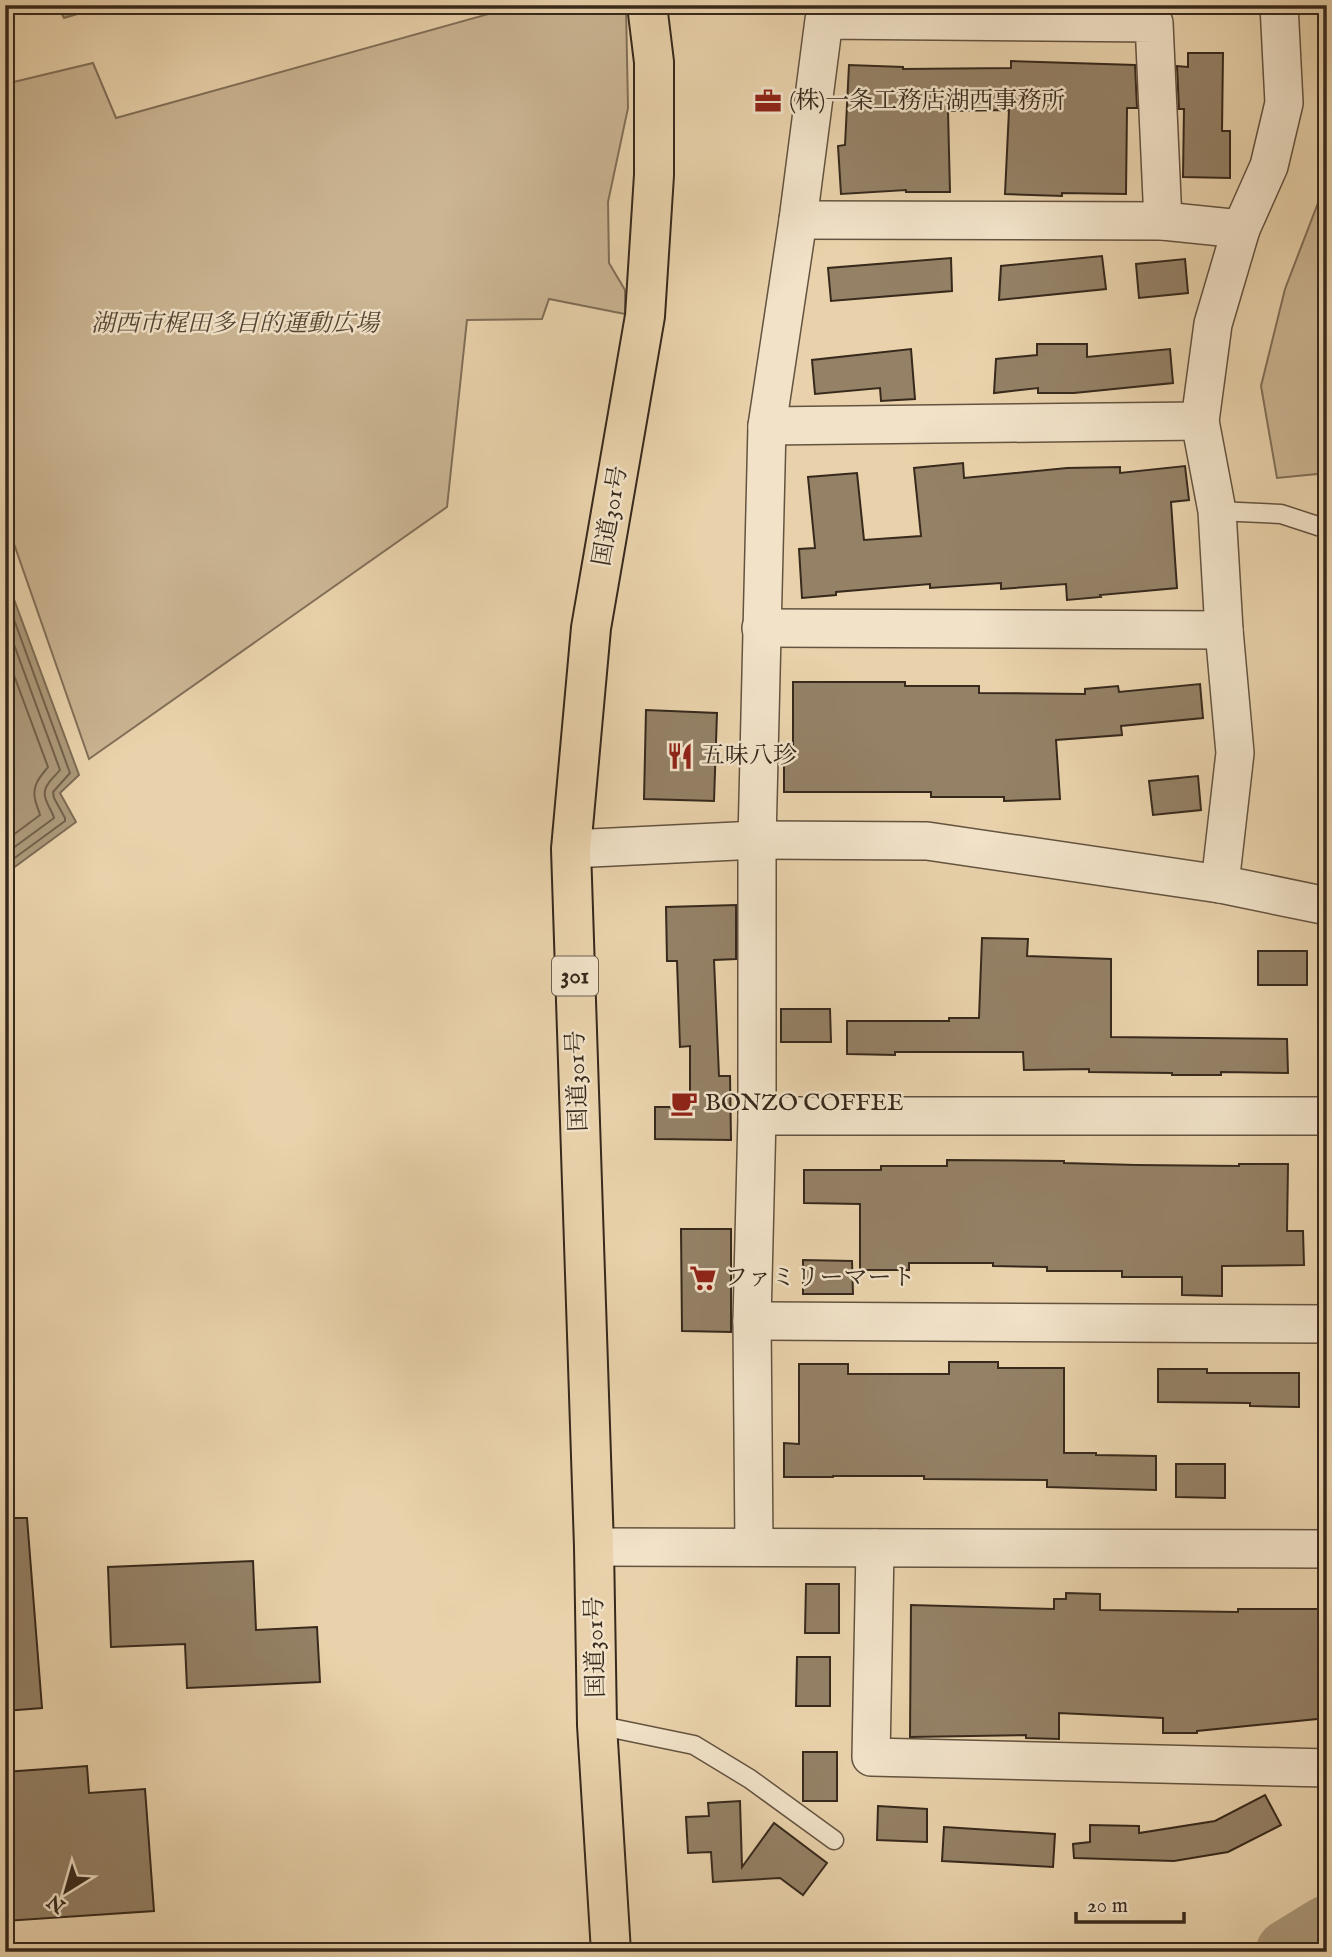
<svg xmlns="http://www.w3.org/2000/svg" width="1332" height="1957" font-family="'IM FELL English','Noto Serif JP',serif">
<rect width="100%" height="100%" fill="#e9d2ab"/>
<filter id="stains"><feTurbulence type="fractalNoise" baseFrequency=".00286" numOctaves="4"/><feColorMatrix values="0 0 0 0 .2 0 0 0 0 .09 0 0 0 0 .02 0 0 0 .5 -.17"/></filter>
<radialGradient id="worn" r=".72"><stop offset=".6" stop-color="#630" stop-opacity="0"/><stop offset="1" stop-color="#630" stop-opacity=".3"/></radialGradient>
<g fill="#cbb593" stroke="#816f58" stroke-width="2">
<path d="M521,5H618L626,7L628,108L608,202L609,263L625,290V314L549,299L542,319L467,320L447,507L89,759L5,518V84L93,63L116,118Z"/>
<path d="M1327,161V473L1277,478L1261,386L1285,289L1326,182Z"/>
</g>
<g fill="#ac997a" stroke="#7d6c54" stroke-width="2">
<path d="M57,5H107L64,18Z"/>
<path d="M5,575L79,775L60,793L76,822L5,874Z"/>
</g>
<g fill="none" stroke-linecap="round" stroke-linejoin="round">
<g stroke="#72614b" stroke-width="2">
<path d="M5,595L70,773L53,792L54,798L65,818V821L5,865"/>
<path d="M5,620L60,770C56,775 51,779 48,784C39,796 51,807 54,818L5,854"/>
<path d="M5,651L48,767C40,777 32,785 35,799C36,805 39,810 40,815L5,841"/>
</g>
<path stroke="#ac997a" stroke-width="65" d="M1288,1952L1327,1928"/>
</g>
<g fill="#948166" stroke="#37291c" stroke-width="2">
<path d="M1188,53H1223L1222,131H1230V178L1183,177L1184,109H1179L1177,66L1188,67Z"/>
<path d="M1011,61L1135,65L1137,108H1127L1126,194L1062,193V196L1005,194L1009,110L948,111L950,192H906V190L841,194L838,146L845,145L849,65L903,67V69L1011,68Z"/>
<path d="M1102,256L1106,289L999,300L1001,266Z"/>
<path d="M951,258L952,291L831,301L828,268Z"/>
<path d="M1185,259L1188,293L1139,298L1136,264Z"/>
<path d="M1037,344H1087V357L1170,349L1173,383L1074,393H1038V388L994,393L996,359L1037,355Z"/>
<path d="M911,349L915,399L881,401L880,388L815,394L812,360Z"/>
<path d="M963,463L964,478L1067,468L1120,467V473L1185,466L1189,500L1171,502L1177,588L1100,595L1101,597L1067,600L1066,584L1001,589V583L930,588V584L836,592V595L802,598L799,549L815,548L808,477L857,473L864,540L921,536L914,468Z"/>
<path d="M793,682H905V686H979V693L1085,694V689L1118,686L1119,692L1200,684L1203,718L1121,726L1122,735L1056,740L1060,799L1004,801V797H931V792H784V758H793Z"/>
<path d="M646,710L717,713L714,801L644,799Z"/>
<path d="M1198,776L1201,810L1153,815L1149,781Z"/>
<path d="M736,905V959L714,960L719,1076H730L731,1140L655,1139V1107H690V1046L680,1047L677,961H667L666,907Z"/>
<path d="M982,938L1028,939L1027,956L1111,959V1037L1287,1039L1288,1073L1221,1072V1075H1172V1073L1089,1072V1069L1024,1070L1023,1052H895V1055L847,1054V1021H949V1018H979Z"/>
<rect x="1258" y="951" width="49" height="34"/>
<path d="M781,1009H830L831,1042H781Z"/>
<path d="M947,1160L1064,1161V1163L1136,1165L1239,1166V1164H1288L1287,1231H1303L1304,1265L1222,1266V1296L1182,1295V1277H1122V1271H1047V1267L993,1266V1263H909V1270H860V1204L804,1203V1170H881V1166H947Z"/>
<path d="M681,1229H731V1332L682,1331Z"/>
<path d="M803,1260L852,1261L853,1294H803Z"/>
<path d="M949,1362H998V1368H1064V1453H1096V1455L1156,1456V1490L1047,1487V1480L924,1479V1476H833V1477H784V1443L799,1444V1364H848V1374H949Z"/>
<path d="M1158,1369H1207V1373H1299V1407L1250,1406V1403L1158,1402Z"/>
<path d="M1176,1464H1225V1498L1176,1497Z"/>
<path d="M5,1518H27L42,1708L5,1711Z"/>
<path d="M253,1561L256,1630L317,1627L320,1682L187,1688L185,1644L111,1647L108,1567Z"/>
<path d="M806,1584H839V1633H805Z"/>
<path d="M1066,1593L1100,1594V1610L1238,1612V1609H1327V1718L1197,1731V1733H1163V1718L1059,1713V1739L1026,1738V1735L910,1737L911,1605L1054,1609V1599H1066Z"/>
<path d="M797,1657H830V1706H796Z"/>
<rect x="803" y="1752" width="34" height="49"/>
<path d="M87,1766L89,1793L145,1789L154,1911L5,1921V1772Z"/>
<path d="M1265,1795L1281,1825L1228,1852L1174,1861L1074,1858L1073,1844L1090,1842V1825L1139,1826V1833L1215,1821Z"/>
<path d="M740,1801L742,1867L774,1823L827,1863L803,1895L780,1878L713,1882L711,1852L688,1853L686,1817L709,1816L708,1803Z"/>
<path d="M878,1806L927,1809V1842L877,1840Z"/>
<path d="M944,1827L1055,1834L1053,1867L942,1861Z"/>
</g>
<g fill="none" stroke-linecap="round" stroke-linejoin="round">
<defs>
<g id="lane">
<path d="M1217,511L1281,514L1327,529"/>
<path d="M597,1725L694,1745L750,1779L834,1840"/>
</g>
<g id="street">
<path d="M798,220L1163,221L1241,229"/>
<path d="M767,426L1200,421"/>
<path d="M761,628L1224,630"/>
<path d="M571,849L757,840L927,841L1220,884L1327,906"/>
<path d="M1220,884L1235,753L1224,630L1217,511L1200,421L1213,324L1241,229L1269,166L1284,103L1279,5"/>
<path d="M757,1116H1327"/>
<path d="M752,1321L1327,1324"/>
<path d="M594,1547L1327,1549"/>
<path d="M754,1547L752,1321L757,1116V840L767,426L798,220L824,20L1154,23L1163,221"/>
<path d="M875,1548L871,1757L1327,1768"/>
</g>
<path id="highway" d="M611,1952L597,1725L594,1547L571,849L591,628L645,316L654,175V62L647,5"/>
</defs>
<use href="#lane" stroke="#645340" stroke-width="21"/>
<use href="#street" stroke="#645340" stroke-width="40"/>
<use href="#highway" stroke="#37291c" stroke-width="42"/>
<use href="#lane" stroke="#f1e2c8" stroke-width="18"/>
<use href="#street" stroke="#f1e2c8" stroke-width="37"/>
<use href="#highway" stroke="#e9d2ab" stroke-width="38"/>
</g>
<defs>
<symbol id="office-bare" viewBox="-9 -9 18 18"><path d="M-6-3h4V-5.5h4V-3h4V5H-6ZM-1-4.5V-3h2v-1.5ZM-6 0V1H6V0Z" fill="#8f2418" stroke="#f1e2c8" stroke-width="2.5" paint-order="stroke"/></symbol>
<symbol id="restaurant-bare" viewBox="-9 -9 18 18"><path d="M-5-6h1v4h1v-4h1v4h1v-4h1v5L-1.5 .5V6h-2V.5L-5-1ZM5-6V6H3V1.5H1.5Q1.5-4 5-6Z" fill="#8f2418" stroke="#f1e2c8" stroke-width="2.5" paint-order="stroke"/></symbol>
<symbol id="cafe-bare" viewBox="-9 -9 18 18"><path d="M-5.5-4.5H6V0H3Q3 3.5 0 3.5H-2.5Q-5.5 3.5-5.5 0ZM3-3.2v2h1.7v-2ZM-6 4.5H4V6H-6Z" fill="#8f2418" stroke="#f1e2c8" stroke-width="2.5" paint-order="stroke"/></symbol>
<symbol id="supermarket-bare" viewBox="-9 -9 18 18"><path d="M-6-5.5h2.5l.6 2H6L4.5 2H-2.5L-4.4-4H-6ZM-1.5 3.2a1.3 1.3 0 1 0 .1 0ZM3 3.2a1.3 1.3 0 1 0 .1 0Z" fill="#8f2418" stroke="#f1e2c8" stroke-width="2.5" paint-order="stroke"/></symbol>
</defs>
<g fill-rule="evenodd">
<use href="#office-bare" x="749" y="82" width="38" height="38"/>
<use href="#restaurant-bare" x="661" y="737" width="38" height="38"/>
<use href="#cafe-bare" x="665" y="1084" width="38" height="38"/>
<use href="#supermarket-bare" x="684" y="1259" width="38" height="38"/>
</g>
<g text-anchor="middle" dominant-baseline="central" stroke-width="5" stroke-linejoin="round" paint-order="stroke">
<rect fill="#f1e2c8" stroke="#6f6050" stroke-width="2" x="552" y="956.5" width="46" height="39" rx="5"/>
<g font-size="23" font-weight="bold" fill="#37291c">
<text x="575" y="976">301</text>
</g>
<g font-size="24" fill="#37291c" stroke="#f1e2c8" text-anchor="start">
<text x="789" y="101">(株)一条工務店湖西事務所</text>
<text x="701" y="756">五味八珍</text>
<text x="705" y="1103">BONZO COFFEE</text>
<text x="724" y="1278">ファミリーマート</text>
</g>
<g font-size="24" font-style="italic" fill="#554534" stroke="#f1e2c8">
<text x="235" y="324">湖西市梶田多目的運動広場</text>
</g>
<g font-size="24" fill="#37291c" stroke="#f1e2c8">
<text transform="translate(611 516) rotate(-80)">国道301号</text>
<text transform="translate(578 1081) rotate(-92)">国道301号</text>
<text transform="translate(596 1647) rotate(-91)">国道301号</text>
</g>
</g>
<rect width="1332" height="1957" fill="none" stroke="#e9d2ab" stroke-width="28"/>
<rect x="7" y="7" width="1318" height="1943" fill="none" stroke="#37291c" stroke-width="3.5"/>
<rect x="14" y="14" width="1304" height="1929" fill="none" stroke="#37291c" stroke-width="2"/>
<g transform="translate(66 1891) rotate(217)" stroke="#f1e2c8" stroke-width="5" paint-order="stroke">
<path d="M0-5L12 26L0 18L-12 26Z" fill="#37291c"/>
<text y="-10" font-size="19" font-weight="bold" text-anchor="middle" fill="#37291c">N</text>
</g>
<path d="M1076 1912v10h108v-10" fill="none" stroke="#37291c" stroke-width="3.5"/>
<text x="1087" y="1912" font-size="21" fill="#37291c" stroke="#f1e2c8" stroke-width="5" paint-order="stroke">20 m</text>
<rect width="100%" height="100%" filter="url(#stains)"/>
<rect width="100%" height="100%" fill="url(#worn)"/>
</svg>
